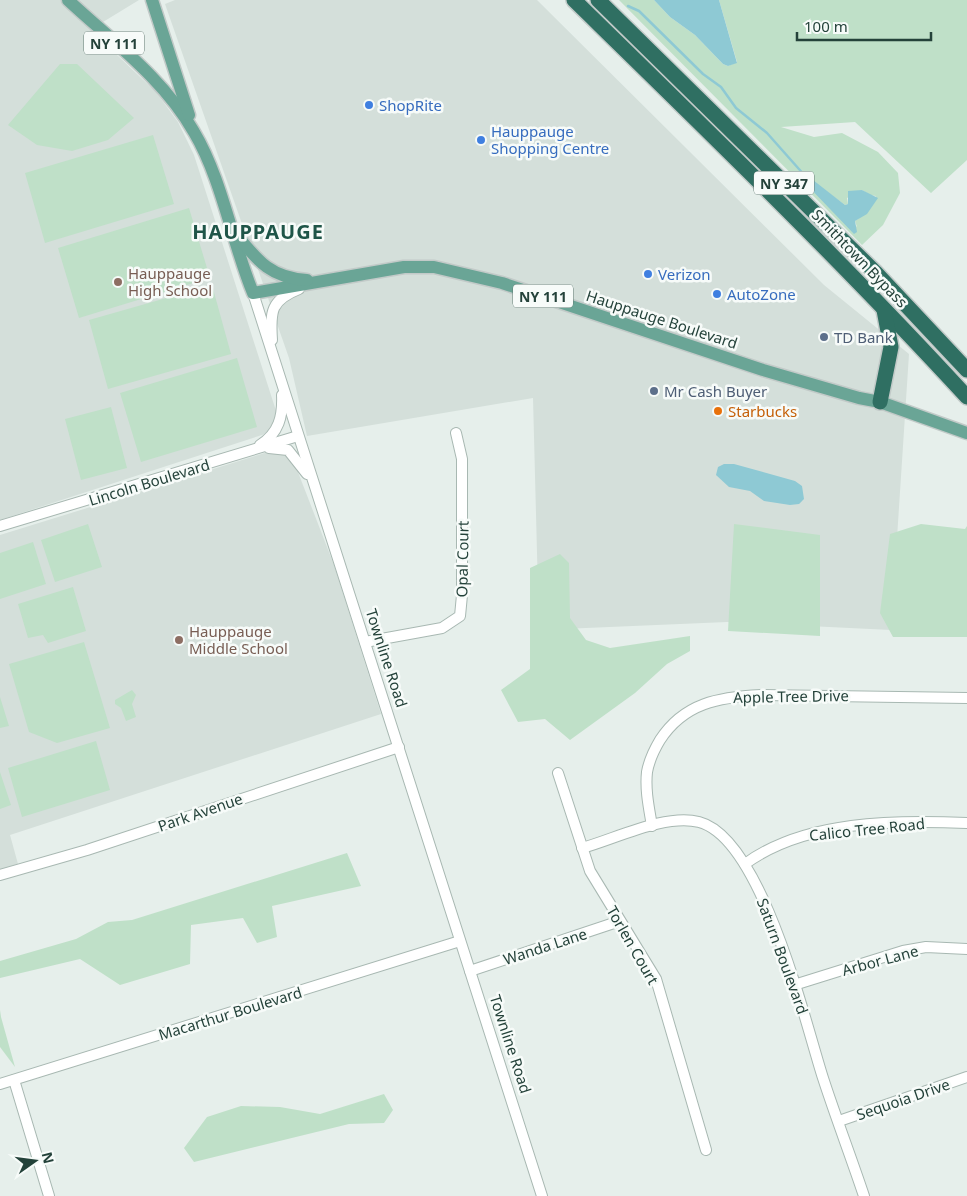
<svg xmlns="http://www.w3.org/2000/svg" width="967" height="1196" font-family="'Noto Sans',sans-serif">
<rect width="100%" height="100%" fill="#e6efeb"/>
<g fill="#d4dfda">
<path d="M0,0H139L103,22L77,17L156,92L178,122L194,155L278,417L271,430L262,435L0,520Z"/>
<path d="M175,0H537L824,285L909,354L891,630L727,622L539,630L533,398L307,436L289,358L165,4Z"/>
<path d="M268,452L285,453L296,467L334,565L381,714L10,835L18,864L0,870V535Z"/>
</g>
<g fill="#bfe0c8" fill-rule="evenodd">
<path d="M619,0H654L670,17L695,35L723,64L728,66L737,62L719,0H967V160L931,193L855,122L781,127L814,137L842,133L878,152L898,173L900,193L883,225L862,245ZM807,177L845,205L848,204L847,198L862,190L870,195L876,196L862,216L855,221L857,227Z"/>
<path d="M60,64H77L134,118L108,140L72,151L37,145L8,125Z"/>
<path d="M153,135L174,204L45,243L25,173Z"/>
<path d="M189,208L210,278L79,318L58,248Z"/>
<path d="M212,285L231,354L108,389L89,320Z"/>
<path d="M237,358L257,427L141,462L120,393Z"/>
<path d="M111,407L127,468L81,480L65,419Z"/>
<path d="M88,524L102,567L55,582L41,540Z"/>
<path d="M734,524L820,535V636L728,631Z"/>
<path d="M921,524L965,529L967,526V637H893L880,613L890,534Z"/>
<path d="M33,542L46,584L0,599V553Z"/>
<path d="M560,554L569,563L570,618L586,640L610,648L690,636V651L667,664L635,693L570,740L545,719L518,722L501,690L530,669V568Z"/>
<path d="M73,587L86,631L48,643L43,635L28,638L18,604Z"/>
<path d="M84,642L110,728L57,743L29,732L9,664Z"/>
<path d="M132,690L136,695L132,704L136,717L126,721L121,708L115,704V700Z"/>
<path d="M0,697L9,726L0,728Z"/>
<path d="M96,741L110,790L22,817L8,768Z"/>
<path d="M0,772L11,805L0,809Z"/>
<path d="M347,853L361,886L272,906L277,937L257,943L243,918L191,925L190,964L120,985L80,959L0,978V961L76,939L108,922L132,920Z"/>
<path d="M0,1010L1,1017L15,1067L0,1047Z"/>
<path d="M384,1094L393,1110L384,1123L349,1124L194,1162L184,1148L207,1117L241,1106L280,1107L320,1114Z"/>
</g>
<g fill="#8ec9d4">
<path d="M654,0H719L737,63L728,66L723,64L695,35L670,17Z"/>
<path d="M806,177L813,180L845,205L848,204V191L862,190L878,198L867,214L855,221L857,232L854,234L805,183Z"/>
<path d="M724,464H734L795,481L802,486L804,499L799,504L790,505L764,501L750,491L729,487L716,475L718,467Z"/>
</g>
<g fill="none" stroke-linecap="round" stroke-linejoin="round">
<path stroke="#8ec9d4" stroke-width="2.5" d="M628,6L639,11L703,74L721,87L736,108L767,133L806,177"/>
<defs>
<g id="minor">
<path d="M253,293L542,1196"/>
<path d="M272,340C270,311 271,300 299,289"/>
<path d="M260,445C279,433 283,416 282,395"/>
<path d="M269,448L288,450L307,474"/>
<path d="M0,526L298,436"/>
<path d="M365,642L442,628L460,616L462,595V459L456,433"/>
<path d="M558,773L590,871L656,979L706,1150"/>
<path d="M652,826C649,808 645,790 647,772C649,761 654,750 660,740C684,703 719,697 761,695L967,698"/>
<path d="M582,848C615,839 666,813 699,822C762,838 805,1022 823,1078C836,1118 851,1157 864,1196"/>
<path d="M745,864C805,820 895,820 967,823"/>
<path d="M0,875L87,850L399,747"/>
<path d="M470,971L620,921"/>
<path d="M794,985L903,951L926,947L967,949"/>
<path d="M14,1080L49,1196"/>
<path d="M0,1084L460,941"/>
<path d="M839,1121L967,1077"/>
</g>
<g id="major">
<path d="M68,0C112,41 164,79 194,132C222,179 232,242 253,293L404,267H434L502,283L763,370L859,398L880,402L967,433"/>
<path d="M152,0L189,115"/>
<path d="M235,233C257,260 270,278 307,280"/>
</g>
<g id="highway">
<path d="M574,0C707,130 841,260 967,397"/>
<path d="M598,0L875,272L967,370"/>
<path d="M880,402L891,347L884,310"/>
</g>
</defs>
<use href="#minor" stroke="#a8b8b2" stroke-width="12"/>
<use href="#major" stroke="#c2cac8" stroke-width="15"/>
<use href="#highway" stroke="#c2cac8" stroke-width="18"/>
<use href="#minor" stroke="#fff" stroke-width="10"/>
<use href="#major" stroke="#6aa596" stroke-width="12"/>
<use href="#highway" stroke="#2f6f62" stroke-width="15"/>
</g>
<g fill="#3f7fe0" stroke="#f7fbf9" stroke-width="2">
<circle cx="369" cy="105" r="5"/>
<circle cx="481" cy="140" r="5"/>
<circle cx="648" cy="274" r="5"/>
<circle cx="717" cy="294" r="5"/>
</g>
<g fill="#8d6e63" stroke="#f7fbf9" stroke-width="2">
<circle cx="118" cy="282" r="5"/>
<circle cx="179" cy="640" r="5"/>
</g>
<g fill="#5c6f8a" stroke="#f7fbf9" stroke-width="2">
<circle cx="824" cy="337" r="5"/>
<circle cx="654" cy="391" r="5"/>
</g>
<circle fill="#e8710a" stroke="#f7fbf9" stroke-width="2" cx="718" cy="411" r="5"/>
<g text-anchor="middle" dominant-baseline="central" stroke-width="5" stroke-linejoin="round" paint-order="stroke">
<g fill="#f7fbf9" stroke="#637a73" stroke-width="1">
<rect x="84" y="31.5" width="60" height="23" rx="4"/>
<rect x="754" y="171.5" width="60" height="23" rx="4"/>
<rect x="513" y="284.5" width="60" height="23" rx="4"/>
</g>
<g font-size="14" font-weight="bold" fill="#24423a">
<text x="114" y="43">NY 111</text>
<text x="784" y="183">NY 347</text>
<text x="543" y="296">NY 111</text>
</g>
<g font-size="15" fill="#366cbe" stroke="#f7fbf9" text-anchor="start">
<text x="379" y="105">ShopRite</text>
<text x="491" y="131">Hauppauge<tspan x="491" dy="17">Shopping Centre</tspan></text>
<text x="658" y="274">Verizon</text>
<text x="727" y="294">AutoZone</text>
</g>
<g font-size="15" fill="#24423a" stroke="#f7fbf9">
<text transform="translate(860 258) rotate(46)">Smithtown Bypass</text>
<text transform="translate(662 319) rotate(18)">Hauppauge Boulevard</text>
<text transform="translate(149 482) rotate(-17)">Lincoln Boulevard</text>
<text transform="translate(462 559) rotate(-89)">Opal Court</text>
<text transform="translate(387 658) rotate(72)">Townline Road</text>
<text transform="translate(791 696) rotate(-1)">Apple Tree Drive</text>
<text transform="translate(200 812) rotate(-19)">Park Avenue</text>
<text transform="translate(867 829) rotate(-6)">Calico Tree Road</text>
<text transform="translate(633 945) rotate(60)">Torlen Court</text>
<text transform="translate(545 946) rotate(-18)">Wanda Lane</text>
<text transform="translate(783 956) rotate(70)">Saturn Boulevard</text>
<text transform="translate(880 960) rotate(-15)">Arbor Lane</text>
<text transform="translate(230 1013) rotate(-17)">Macarthur Boulevard</text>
<text transform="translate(511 1044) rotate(72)">Townline Road</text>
<text transform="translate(903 1099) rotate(-19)">Sequoia Drive</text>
</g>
<g font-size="15" fill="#785e54" stroke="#f7fbf9" text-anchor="start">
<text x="128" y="273">Hauppauge<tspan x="128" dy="17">High School</tspan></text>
<text x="189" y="631">Hauppauge<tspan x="189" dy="17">Middle School</tspan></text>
</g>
<g font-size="15" fill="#4e5e75" stroke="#f7fbf9" text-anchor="start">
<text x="834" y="337">TD Bank</text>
<text x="664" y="391">Mr Cash Buyer</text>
</g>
<g font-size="15" fill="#c56008" stroke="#f7fbf9" text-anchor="start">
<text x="728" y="411">Starbucks</text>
</g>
<g font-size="20" font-weight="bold" letter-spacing="1" fill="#1f5548" stroke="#f7fbf9">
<text x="258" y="231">HAUPPAUGE</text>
</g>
</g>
<g transform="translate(35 1161) rotate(76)" stroke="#f7fbf9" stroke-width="4" paint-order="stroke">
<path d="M0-4L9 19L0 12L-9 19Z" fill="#24423a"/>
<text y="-8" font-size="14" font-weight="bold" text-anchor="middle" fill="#24423a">N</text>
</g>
<path d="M797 32v8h134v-8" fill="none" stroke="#24423a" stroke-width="2.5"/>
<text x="804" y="32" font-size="15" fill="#24423a" stroke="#f7fbf9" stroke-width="4" paint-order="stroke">100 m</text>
</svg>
